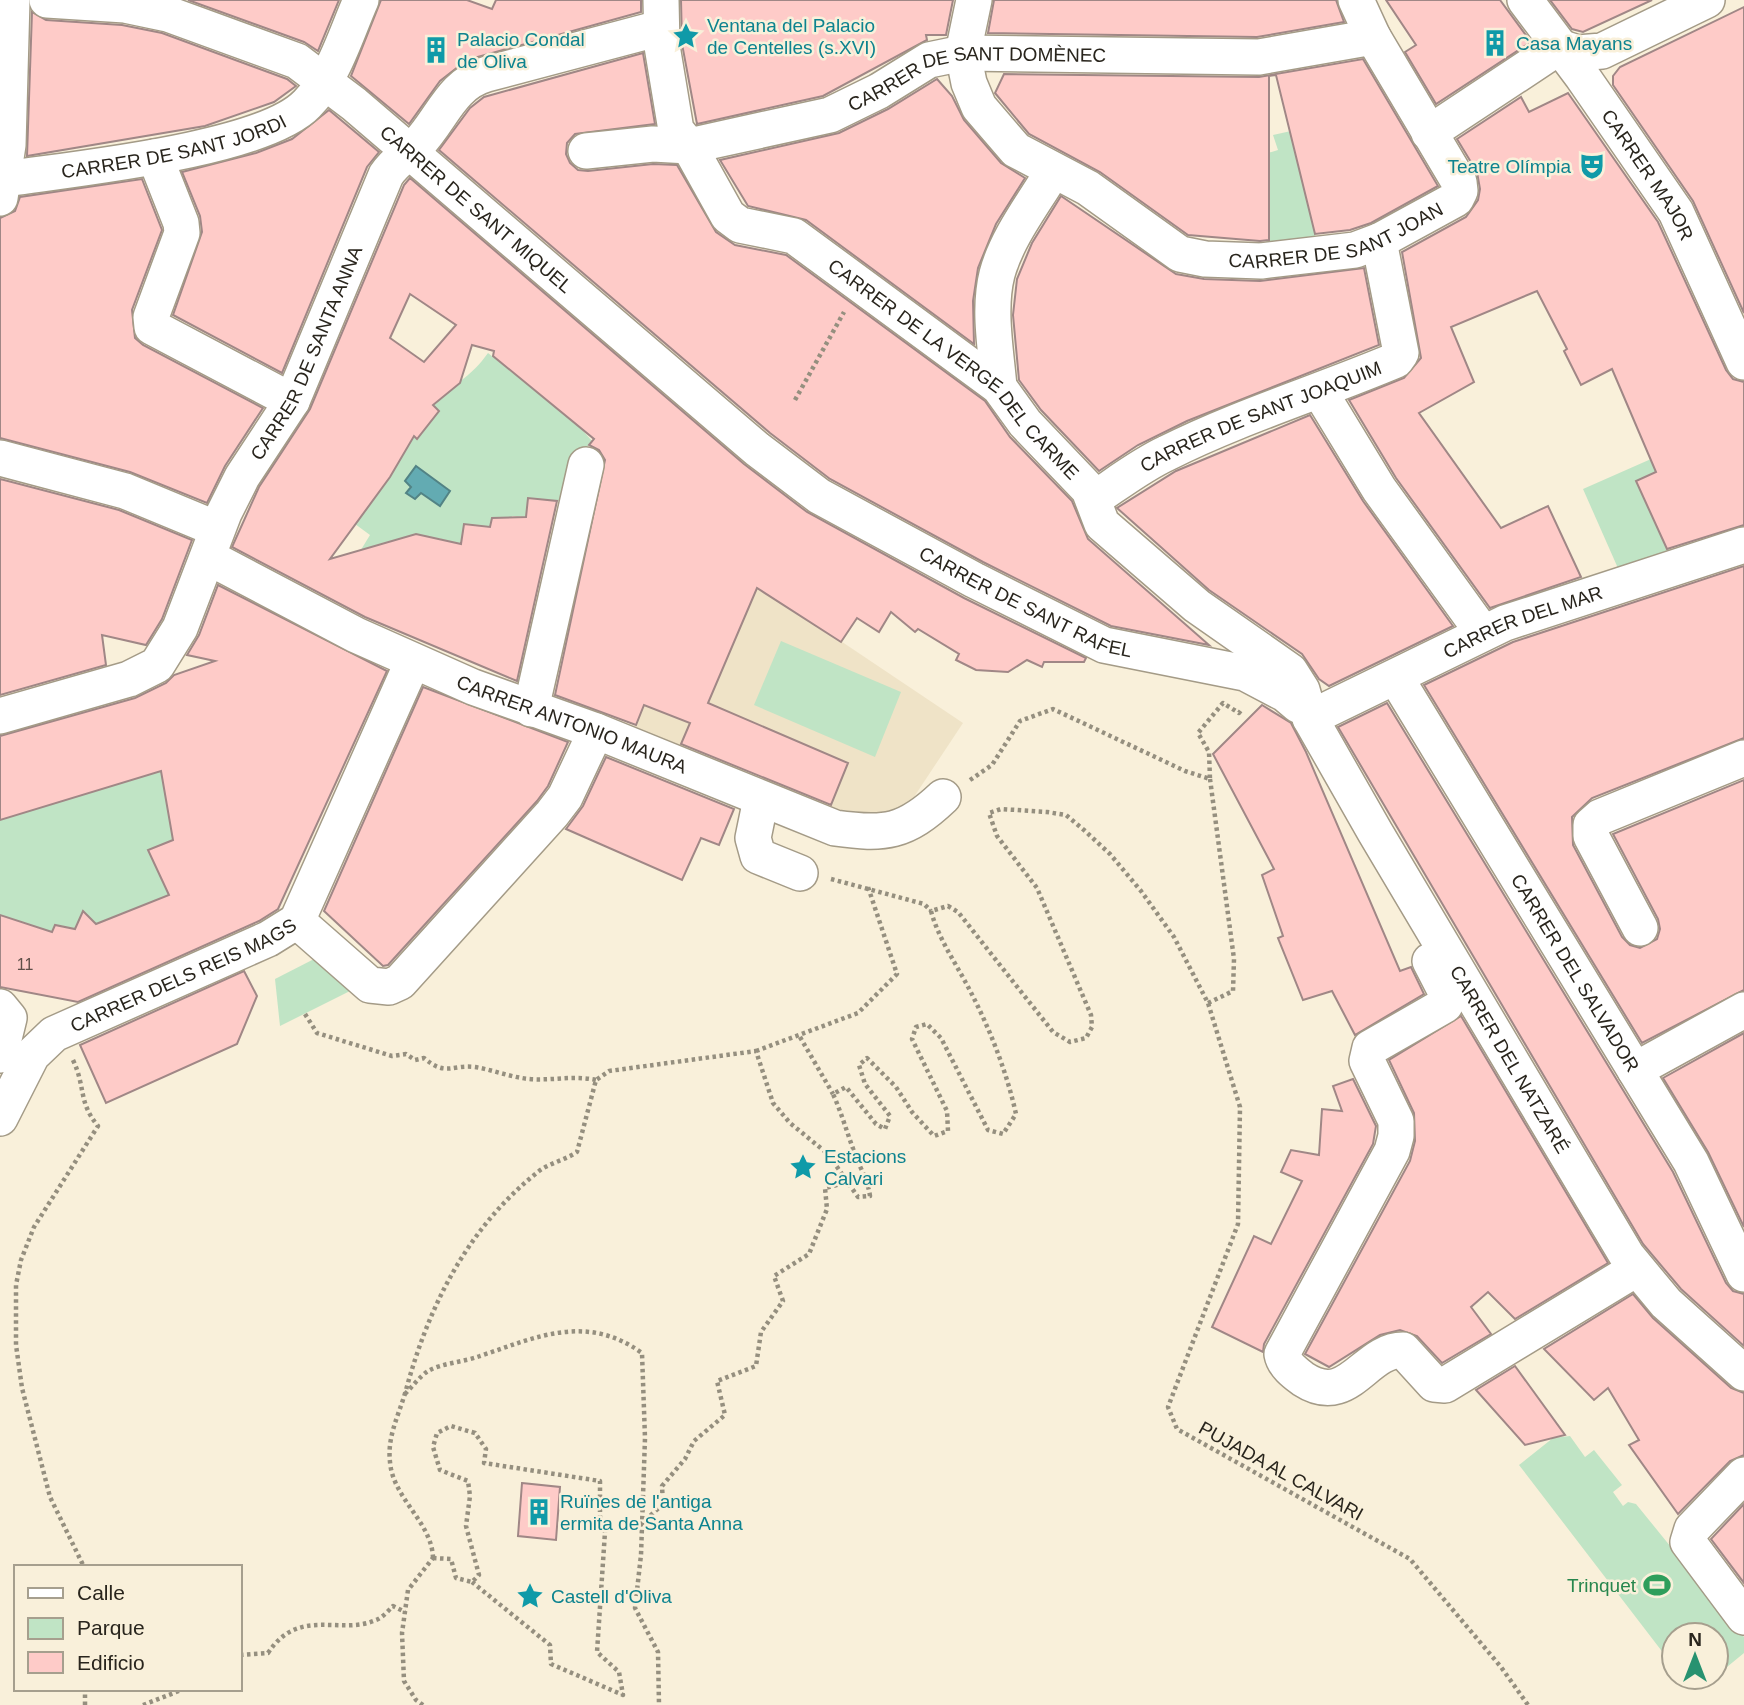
<svg xmlns="http://www.w3.org/2000/svg" width="1744" height="1705" font-family="Arial,sans-serif">
<rect width="100%" height="100%" fill="#f9f0da"/>
<path fill="#efe3c7" d="M708,552L963,723L908,806L882,815L848,819L635,727Z"/>
<g fill="#c0e4c5">
<path d="M1291,131L1334,163L1300,171L1318,247L1267,250L1258,156L1278,150L1273,135Z"/>
<path d="M488,353L578,425L592,441L569,467L565,502L528,498L526,517L512,516L511,520L490,527L465,524L461,544L437,538L432,556L409,536L391,541L388,550L359,553L370,535L355,524L402,427L417,439L439,411L426,400C452,388 471,377 488,353Z"/>
<path d="M1651,459L1656,472L1636,481L1674,559L1621,575L1583,489Z"/>
<path d="M781,641L901,692L875,757L754,705Z"/>
<path d="M188,762L200,783L165,792L173,840L169,895L96,924L83,911L75,929L55,925L50,939L0,915V820Z"/>
<path d="M318,957L350,991L280,1026L275,979Z"/>
<path d="M1570,1436L1585,1457L1594,1450L1622,1485L1613,1492L1623,1506L1628,1502L1636,1504L1744,1637V1653L1716,1676V1635H1674V1667L1519,1465L1553,1438Z"/>
</g>
<path fill="#63abb2" stroke="#528385" stroke-width="2" d="M416,466L450,491L440,506L421,493L415,499L406,493L411,487L405,481Z"/>
<g fill="#fecbc8" stroke="#a08786" stroke-width="2" fill-rule="evenodd">
<path d="M188,0H339L318,51L304,42Z"/>
<path d="M381,0H467L492,9L496,0H641V12L467,60L440,81L409,124L351,76Z"/>
<path d="M681,0H953L946,35H926L927,40L823,96L697,124L682,44Z"/>
<path d="M994,0H1336L1344,22L1257,37L988,33Z"/>
<path d="M1386,0H1500L1531,42L1436,104L1405,52L1416,45Z"/>
<path d="M1550,0H1652L1583,32L1572,29Z"/>
<path d="M1744,7V313L1693,201L1613,85V76L1620,67Z"/>
<path d="M32,12L46,20L122,25L162,33L287,79L296,86L274,102L205,126L27,156Z"/>
<path d="M643,53L655,124L575,134L567,143L566,154L570,163L578,170L588,171L653,164L677,165L716,232L735,245L786,255L985,401L1010,437L1072,501L1088,539L1209,645L1111,626L983,562L830,479L770,433L439,150L470,108L484,97Z"/>
<path d="M1363,59L1438,186L1371,223L1350,230L1315,234L1276,75L1269,76V240L1260,241L1188,235L1100,172L1029,134L995,93L1004,74L1259,77Z"/>
<path d="M937,79L952,96L964,120L1001,163L1025,178L996,224L978,268L973,301L974,344L806,220L748,206L720,160L839,133L888,109Z"/>
<path d="M1568,93L1658,222L1726,370L1733,379L1744,382V525L1667,549L1636,481L1656,472L1612,369L1581,385L1564,351L1567,349L1537,291L1451,327L1474,382L1419,413L1501,528L1548,506L1581,577L1490,608L1396,478L1349,400L1404,378L1421,358L1402,252L1466,217L1478,200L1480,189L1477,172L1457,139L1521,97L1529,112Z"/>
<path d="M329,110L379,152L367,167L282,373L173,315L202,232L200,216L182,172L256,153L292,139Z"/>
<path d="M410,178L744,464L807,512L964,598L1086,658L1084,662H1044L1042,667L1027,660L1008,672L976,670L956,660L959,654L918,629L915,632L891,612L879,632L857,618L841,642L757,588L708,703L848,763L831,805L681,744L690,723L644,705L636,725L555,695L605,460L599,450L589,445L594,439L493,356L494,351L472,345L460,383L433,405L439,411L417,439L414,436L390,477L330,559L416,534L461,544L464,524L490,527L492,518L526,517L528,498L557,501L517,681L365,617L232,547L259,487L310,409L404,185ZM410,294L456,325L424,362L390,338Z"/>
<path d="M142,179L162,230L132,310L135,338L143,345L263,408L225,466L207,503L130,472L0,438V218L15,211L20,197Z"/>
<path d="M1061,196L1176,274L1204,279L1260,281L1364,268L1379,345L1187,421L1138,445L1099,471L1041,410L1019,380L1013,315L1017,279L1032,243Z"/>
<path d="M1310,415L1363,501L1453,626L1329,686L1319,679L1302,654L1209,590L1117,508L1176,471Z"/>
<path d="M0,479L119,510L192,540L162,619L146,645L102,635L106,665L0,695Z"/>
<path d="M1744,566V738L1592,798L1572,817L1573,845L1622,937L1630,945L1640,948L1657,939L1660,929L1658,919L1613,834L1744,780V990L1642,1043L1424,685L1513,642Z"/>
<path d="M218,585L387,671L278,909L259,921L78,1002L0,987V915L52,932L55,925L75,929L83,911L96,924L169,895L148,850L173,840L161,771L0,820V736L135,698L166,683L174,675L215,661L187,655L199,635Z"/>
<path d="M423,687L568,742L548,786L537,801L388,965L383,966L324,911Z"/>
<path d="M1387,703L1673,1172L1726,1283L1733,1291L1744,1294V1346L1681,1289L1643,1244L1338,727Z"/>
<path d="M1262,705L1291,723L1306,752L1400,971L1411,967L1424,994L1355,1035L1332,991L1303,1000L1278,938L1283,936L1262,875L1274,869L1213,754Z"/>
<path d="M606,757L734,809L719,845L701,838L682,880L566,829L583,806Z"/>
<path d="M244,971L257,996L237,1044L106,1103L80,1045Z"/>
<path d="M1461,1016L1608,1263L1515,1319L1488,1292L1471,1307L1491,1334L1442,1363L1417,1336L1400,1330L1380,1335L1329,1367L1305,1354L1410,1161L1415,1141L1414,1113L1389,1060Z"/>
<path d="M1744,1033V1227L1708,1152L1663,1078Z"/>
<path d="M1353,1079L1376,1126L1373,1144L1264,1344L1263,1352L1212,1327L1254,1236L1271,1244L1302,1181L1281,1172L1291,1150L1319,1155L1322,1109L1342,1111L1333,1086Z"/>
<path d="M1633,1294L1653,1318L1731,1388L1744,1393V1455L1730,1461L1678,1514L1629,1445L1639,1440L1608,1388L1594,1400L1544,1349Z"/>
<path d="M1515,1366L1565,1435L1525,1445L1476,1390Z"/>
<path d="M522,1483L560,1487L556,1540L518,1536Z"/>
<path d="M1744,1504V1583L1711,1539Z"/>
</g>
<g fill="none" stroke-linecap="round" stroke-linejoin="round">
<defs>
<g id="minor">
<path id="s1" d="M47,0L125,5L168,14L297,61L354,104L757,449L819,496L974,580L1104,645L1245,673L1285,694L1298,705"/>
<path id="s2" d="M661,0L662,46L676,130L689,146L728,216L740,225L794,236L999,387L1025,423L1089,490L1102,524L1197,606L1290,671L1302,690L1310,718L1375,832L1627,1256L1666,1303L1744,1373"/>
<path id="s3" d="M974,0L963,53L969,83L979,107L1016,150L1088,188L1180,254L1205,259L1261,261L1355,250L1379,241L1456,199L1460,191L1459,182L1373,37L1356,0"/>
<path id="s4" d="M1525,0L1582,76L1676,212L1744,362"/>
<path d="M1429,133L1559,47L1578,53L1602,51L1707,0"/>
<path id="s5" d="M586,151L653,144L689,146L830,115L879,91L929,60L963,53L1259,57L1373,37"/>
<path d="M155,157L181,223L182,233L151,317L152,327L292,401"/>
<path id="s6" d="M5,179C73,169 263,150 307,104C334,77 346,34 361,0"/>
<path d="M0,198L8,145L12,0"/>
<path d="M999,387C996,351 988,309 997,274C1007,237 1034,203 1053,171"/>
<path d="M1320,392L1379,489L1483,633"/>
<path d="M0,458L125,491L217,529"/>
<path id="s7" d="M1094,499C1118,483 1141,465 1167,453C1241,416 1320,392 1396,360L1401,353L1379,241"/>
<path id="s8" d="M208,557L356,635L473,687L596,731L835,828C885,835 905,833 943,797"/>
<path id="s9" d="M1396,678L1691,1162L1744,1274"/>
<path d="M531,709L586,465"/>
<path id="s10" d="M0,716L129,679L157,665L180,628L224,513L242,477L292,401L386,175C395,161 407,155 418,144C442,119 451,84 487,74L660,28"/>
<path id="s11" d="M1310,718L1505,623L1744,545"/>
<path d="M761,799L753,838L758,856L800,873"/>
<path d="M297,921L370,985L389,987L400,982L552,814L565,797L596,731"/>
<path d="M1640,928L1591,836V825L1600,817L1744,758"/>
<path d="M1430,961L1449,998L1445,1005L1370,1048L1367,1061L1396,1121V1136L1392,1151L1282,1354C1284,1365 1295,1373 1303,1379C1349,1409 1364,1350 1403,1350L1434,1384L1445,1385L1636,1269"/>
<path d="M0,1007L9,1018L0,1055"/>
<path d="M1635,1070L1744,1010"/>
<path id="s12" d="M0,1118L32,1055L54,1034L268,939L297,921L413,661"/>
<path d="M1744,1475L1692,1529L1688,1542L1744,1617"/>
</g>
</defs>
<use href="#minor" stroke="#a49b87" stroke-width="38"/>
<g stroke="#958f7f" stroke-width="4.5" stroke-dasharray="3.5 3.5" stroke-linecap="butt">
<path d="M795,400L844,312"/>
<path d="M970,780L992,765L1020,721L1053,709L1185,771L1210,779L1209,752L1198,733L1223,703L1239,713L1242,709"/>
<path d="M831,879L924,904L931,911"/>
<path d="M1208,1003L1233,991L1234,959L1210,779"/>
<path d="M305,1014L317,1033L392,1056L406,1054L415,1060L424,1058C446,1077 452,1064 475,1067C493,1070 510,1077 529,1079C552,1081 573,1075 596,1080"/>
<path d="M800,1037L833,1094"/>
<path d="M756,1051L858,1013L897,974L868,887"/>
<path d="M73,1060C86,1088 78,1102 98,1126L34,1227L21,1260L16,1285V1345L22,1388L50,1497L84,1567"/>
<path d="M405,1394C412,1387 420,1376 428,1371C442,1363 464,1362 480,1356C537,1337 586,1313 642,1353L645,1438L641,1555L635,1608L658,1652L659,1705"/>
<path d="M640,1525L663,1504L662,1486L685,1459L694,1441L725,1415L717,1381L756,1366L761,1332L783,1301L774,1276L809,1254L827,1209L825,1188L849,1182"/>
<path d="M433,1558C432,1522 393,1499 390,1462C387,1436 399,1415 406,1390C429,1305 468,1227 539,1171C550,1163 565,1160 577,1152L596,1080L609,1071L756,1051L773,1103L790,1123L828,1154L858,1197L870,1196C867,1177 861,1171 855,1154C847,1133 842,1114 833,1094L846,1087L876,1124L885,1129L890,1116L865,1084L859,1065L867,1058L896,1087L912,1112L934,1136L948,1131L947,1111L912,1039L916,1027L927,1024L941,1038L988,1130L1003,1134L1016,1114C1006,1069 988,1024 966,983C953,959 938,937 931,911L948,906L958,912L1053,1032L1070,1042L1086,1038L1092,1027L1091,1015L1037,888L997,836L989,813L1001,809L1047,812L1066,815L1084,830L1110,854L1141,891L1174,937L1208,1003L1240,1107L1238,1224L1168,1407L1177,1429L1410,1559L1501,1667L1528,1705"/>
<path d="M433,1558L451,1559L456,1578L472,1582L479,1575L466,1526L470,1496L468,1481L440,1470L433,1447L437,1433L451,1426L475,1433L486,1449L484,1463L600,1481V1518L605,1532L597,1652L619,1672L623,1695L551,1664L550,1645L472,1582"/>
<path d="M240,1655L268,1653C299,1606 340,1636 376,1620C382,1618 388,1611 393,1606L405,1612"/>
<path d="M85,1705V1689"/>
<path d="M143,1705L184,1689"/>
<path d="M423,1705L416,1700L404,1681L402,1633L408,1590L433,1558"/>
</g>
<use href="#minor" stroke="#fff" stroke-width="35"/>
</g>
<defs>
<symbol id="sight-bare" viewBox="-9 -9 18 18"><path d="M0-6L1.8-2.2L6-1.7L2.9 1.2L3.7 5.4L0 3.3L-3.7 5.4L-2.9 1.2L-6-1.7L-1.8-2.2Z" fill="#0f9aa8" stroke="#f9f0da" stroke-width="2.5" paint-order="stroke"/></symbol>
<symbol id="building-bare" viewBox="-9 -9 18 18"><path d="M-4-6H4V6H1V3H-1V6H-4ZM-2.5-4.3h1.7v1.8h-1.7ZM.8-4.3h1.7v1.8H.8ZM-2.5-1h1.7V.8h-1.7ZM.8-1h1.7V.8H.8Z" fill="#0f9aa8" stroke="#f9f0da" stroke-width="2.5" paint-order="stroke"/></symbol>
<symbol id="theatre-bare" viewBox="-9 -9 18 18"><path d="M-5-5.5Q0-4 5-5.5V0Q5 5 0 6Q-5 5-5 0ZM-3.3-2.5H-1v1.5H-3.3ZM1-2.5H3.3v1.5H1ZM-2.8 1Q0 5.5 2.8 1Z" fill="#0f9aa8" stroke="#f9f0da" stroke-width="2.5" paint-order="stroke"/></symbol>
<symbol id="stadium-bare" viewBox="-9 -9 18 18"><path d="M0-5a6.5 5 0 1 0 0 10a6.5 5 0 1 0 0-10ZM-3.5-1.8h7v3.6h-7Z" fill="#2e9e5b" stroke="#f9f0da" stroke-width="2.5" paint-order="stroke"/></symbol>
</defs>
<g fill-rule="evenodd">
<use href="#sight-bare" x="667" y="17" width="38" height="38"/>
<use href="#building-bare" x="1476" y="24" width="38" height="38"/>
<use href="#building-bare" x="417" y="31" width="38" height="38"/>
<use href="#theatre-bare" x="1573" y="147" width="38" height="38"/>
<use href="#sight-bare" x="784" y="1148" width="38" height="38"/>
<use href="#building-bare" x="520" y="1493" width="38" height="38"/>
<use href="#stadium-bare" x="1638" y="1566" width="38" height="38"/>
<use href="#sight-bare" x="511" y="1577" width="38" height="38"/>
</g>
<g text-anchor="middle" dominant-baseline="central" stroke-width="5" stroke-linejoin="round" paint-order="stroke">
<g font-size="16" fill="#5e4e48">
<text x="25" y="964">11</text>
</g>
<g font-size="19" fill="#0d838f" stroke="#f9f0da" text-anchor="start">
<text x="707" y="25">Ventana del Palacio<tspan x="707" dy="22">de Centelles (s.XVI)</tspan></text>
<text x="457" y="39">Palacio Condal<tspan x="457" dy="22">de Oliva</tspan></text>
<text x="1516" y="43">Casa Mayans</text>
<text x="1571" y="166" text-anchor="end">Teatre Olímpia</text>
<text x="824" y="1156">Estacions<tspan x="824" dy="22">Calvari</tspan></text>
<text x="560" y="1501">Ruïnes de l'antiga<tspan x="560" dy="22">ermita de Santa Anna</tspan></text>
<text x="551" y="1596">Castell d'Oliva</text>
</g>
<g font-size="19" fill="#29251d" stroke="#f9f0da">
<text stroke="none"><textPath href="#s5" startOffset="404">CARRER DE SANT DOMÈNEC</textPath></text>
<text stroke="none"><textPath href="#s6" startOffset="172">CARRER DE SANT JORDI</textPath></text>
<text stroke="none"><textPath href="#s4" startOffset="214">CARRER MAJOR</textPath></text>
<text stroke="none"><textPath href="#s1" startOffset="492">CARRER DE SANT MIQUEL</textPath></text>
<text stroke="none"><textPath href="#s3" startOffset="523">CARRER DE SANT JOAN</textPath></text>
<text stroke="none"><textPath href="#s10" startOffset="513">CARRER DE SANTA ANNA</textPath></text>
<text stroke="none"><textPath href="#s2" startOffset="511">CARRER DE LA VERGE DEL CARME</textPath></text>
<text stroke="none"><textPath href="#s7" startOffset="187">CARRER DE SANT JOAQUIM</textPath></text>
<text stroke="none"><textPath href="#s1" startOffset="1172">CARRER DE SANT RAFEL</textPath></text>
<text stroke="none"><textPath href="#s11" startOffset="234">CARRER DEL MAR</textPath></text>
<text stroke="none"><textPath href="#s8" startOffset="401">CARRER ANTONIO MAURA</textPath></text>
<text stroke="none"><textPath href="#s12" startOffset="243">CARRER DELS REIS MAGS</textPath></text>
<text stroke="none"><textPath href="#s9" startOffset="345">CARRER DEL SALVADOR</textPath></text>
<text stroke="none"><textPath href="#s2" startOffset="1416">CARRER DEL NATZARÉ</textPath></text>
<text transform="translate(1281 1471) rotate(29)">PUJADA AL CALVARI</text>
</g>
<g font-size="19" fill="#27864d" stroke="#f9f0da" text-anchor="end">
<text x="1636" y="1585">Trinquet</text>
</g>
</g>
<rect x="14" y="1565" width="228" height="126" fill="#f9f0da" stroke="#a69f8e" stroke-width="2"/>
<rect x="28" y="1588" width="35" height="10" fill="#ffffff" stroke="#a69f8e" stroke-width="2"/>
<text x="77" y="1600" font-size="21" fill="#29251d">Calle</text>
<rect x="28" y="1618" width="35" height="21" fill="#c0e4c5" stroke="#a69f8e" stroke-width="2"/>
<text x="77" y="1635" font-size="21" fill="#29251d">Parque</text>
<rect x="28" y="1652" width="35" height="21" fill="#fecbc8" stroke="#a69f8e" stroke-width="2"/>
<text x="77" y="1670" font-size="21" fill="#29251d">Edificio</text>
<g transform="translate(1695 1656)"><circle r="33" fill="#f9f0da" stroke="#a69f8e" stroke-width="2"/>
<path d="M0-5L12 26L0 18L-12 26Z" fill="#279270"/>
<text y="-10" font-size="19" font-weight="bold" text-anchor="middle" fill="#29251d">N</text>
</g>
</svg>
